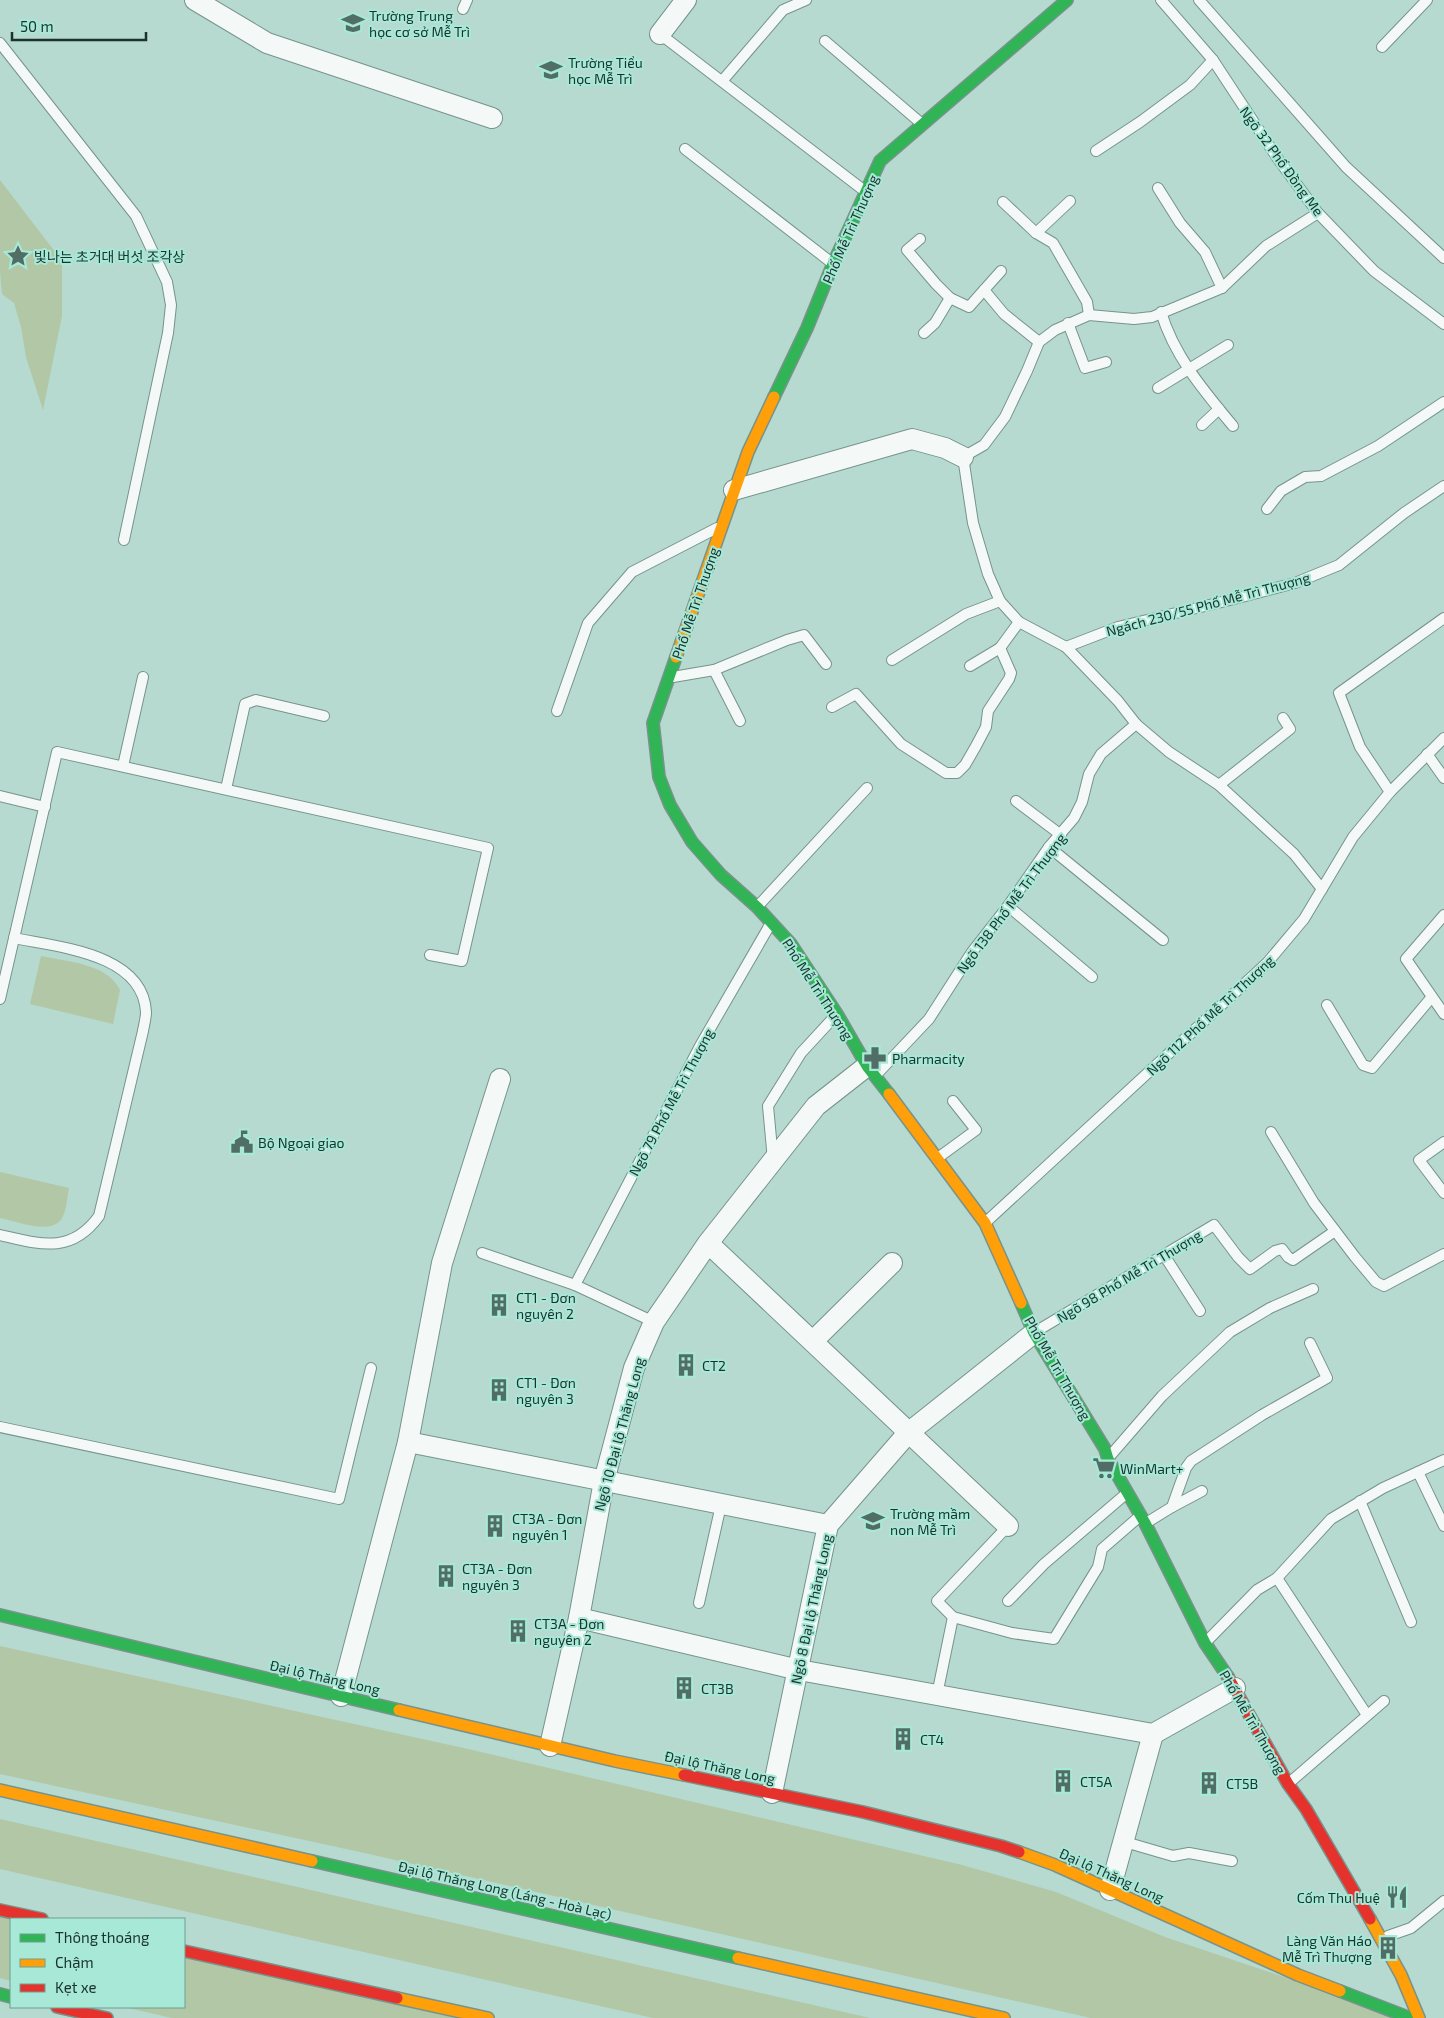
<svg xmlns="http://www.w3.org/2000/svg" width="1444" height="2018" font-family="'Exo 2','Noto Sans KR',sans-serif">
<rect width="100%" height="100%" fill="#b6d9d0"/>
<g fill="#b2c7a5">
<path d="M0,180L62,261V316L43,410L26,357L21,327L14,303L2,294L0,271Z"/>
<path d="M41,956C67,962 107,963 120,990L113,1024L30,1004Z"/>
<path d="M0,1172L69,1188C67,1197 67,1210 62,1218C52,1236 16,1221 0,1218Z"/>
<path d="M0,1646L468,1749L962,1865L1056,1892L1165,1937L1406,2018H1091L360,1852L0,1774Z"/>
<path d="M0,1819L870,2018H653L0,1869Z"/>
<path d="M0,1913L11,1919V1981L0,1978Z"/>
<path d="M184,1954L456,2018H172L124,2007H184Z"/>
</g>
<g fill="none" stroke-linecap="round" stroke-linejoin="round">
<defs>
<g id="lane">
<path d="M1161,0L1213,60L1278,159L1318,213L1374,271L1444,324"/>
<path d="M1199,0L1346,167L1444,258"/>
<path d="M463,9L467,0"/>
<path d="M660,34L866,192"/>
<path d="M825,41L922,124"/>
<path d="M0,43L136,216L167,282L171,305L168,333L124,540"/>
<path d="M1382,47L1427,0"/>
<path d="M723,80L783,10L806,0"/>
<path d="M685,149L832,263"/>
<path d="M1096,151L1140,122L1190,85L1213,60"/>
<path d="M1158,188L1180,223L1205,252L1222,288"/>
<path d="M1003,202L1036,233L1053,243L1087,302L1089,315"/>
<path d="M1318,213L1266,246L1222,288L1152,317L1134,319L1089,315L1055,330L1039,342L1027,371L1005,417L984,445L963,457L973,523L988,574L1000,601L1019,622L1066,647L1118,701L1136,724L1169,752L1219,785L1294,854L1322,889"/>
<path d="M1036,233L1070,201"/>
<path d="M920,239L907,250L936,284L950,298L969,307L984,290L1004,314L1039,342"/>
<path d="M984,290L1001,271"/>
<path d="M1161,312C1174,356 1204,391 1233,426"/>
<path d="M1068,323L1085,368L1106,362"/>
<path d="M924,333L935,323L950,298"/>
<path d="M1158,388L1228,345"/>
<path d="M1202,425L1219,409"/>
<path d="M1267,509L1281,491L1305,477L1321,476L1378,446L1444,402"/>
<path d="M1066,647L1118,627L1234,599L1295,583L1339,565L1404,513L1444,486"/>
<path d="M892,660L966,614L1000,601"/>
<path d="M970,666L1000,648"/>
<path d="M714,670L740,721"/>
<path d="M673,677L714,670L787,640L804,635L826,664"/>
<path d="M832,707L856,694L901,744L946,773H957L965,765L976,746L986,727L988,711L1009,679L1011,673L1000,648L1019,622"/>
<path d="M557,711L588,623L632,572L717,528"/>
<path d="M1427,754L1444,778"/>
<path d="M123,766L143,677"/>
<path d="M1219,785L1290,729L1283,718"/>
<path d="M226,789L245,704L256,700L324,716"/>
<path d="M1390,792L1360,747L1339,693L1444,618"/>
<path d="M0,796L45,807"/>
<path d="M1016,801L1061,835"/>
<path d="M1049,847L1163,940"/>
<path d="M758,906L867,788"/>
<path d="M1008,906L1092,977"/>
<path d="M1444,915L1406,959L1444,1014"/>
<path d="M0,999L57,752L488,848L462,961L430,955"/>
<path d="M1327,1005L1363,1065L1372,1068L1431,998"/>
<path d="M876,1075L929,1019L972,952L1008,906L1049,847L1074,818L1082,802L1089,774L1101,754L1136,724"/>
<path d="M1271,1132L1314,1203L1355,1257L1376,1282L1384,1286L1444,1254"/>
<path d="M1444,1142L1419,1160L1444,1193"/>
<path d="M939,1157L976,1130L953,1101"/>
<path d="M773,1160L768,1106L801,1053L836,1015"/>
<path d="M986,1222L1267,963L1304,919L1353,837L1390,792L1444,738"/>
<path d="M0,1235C39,1244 71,1255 99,1216L143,1031C144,1025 146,1018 146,1012C143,953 57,947 14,938"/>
<path d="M482,1253L575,1285L654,1322"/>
<path d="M1164,1255L1200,1311"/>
<path d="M575,1285L700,1046L771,923"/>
<path d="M1035,1332L1214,1225L1238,1257L1250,1269L1275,1251L1282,1249L1288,1257L1293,1260L1335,1231"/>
<path d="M0,1427L339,1499L371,1368"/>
<path d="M1110,1456L1162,1396L1230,1332L1270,1308L1313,1289"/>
<path d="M1418,1472L1444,1526"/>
<path d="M1360,1501L1411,1622"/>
<path d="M1172,1507L1202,1491"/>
<path d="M1146,1523L1172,1507L1186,1468L1191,1461L1262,1415L1327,1378L1310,1343"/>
<path d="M1008,1526L937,1601L953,1617L1012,1633L1054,1639L1098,1567L1102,1549L1140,1516"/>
<path d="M1277,1578L1367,1715"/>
<path d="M1008,1601L1044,1564L1127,1493"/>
<path d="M699,1603L721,1505"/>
<path d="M1206,1642L1257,1590L1277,1578L1331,1519L1383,1488L1444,1460"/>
<path d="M937,1695L953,1617"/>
<path d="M1289,1783L1384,1701"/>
<path d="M1125,1842L1173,1856L1189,1853L1232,1861"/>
<path d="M1388,1936L1411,1928L1444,1901"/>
</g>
<g id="street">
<path d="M195,0L267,43L492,118"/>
<path d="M660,34L686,0"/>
<path d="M734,490L912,439L945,448L963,457"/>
<path d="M708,1243L1008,1526"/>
<path d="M813,1341L892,1263"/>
<path d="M408,1442L828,1525"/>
<path d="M579,1618L799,1670L1153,1734L1235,1688"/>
<path d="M341,1696L408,1442L442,1263L500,1079"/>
<path d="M550,1746L579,1618L604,1481L634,1368L654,1322L708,1243L816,1106L867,1066"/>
<path d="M772,1793L828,1525L908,1433L1034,1333"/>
<path d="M1110,1890L1153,1734"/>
</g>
<g id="fast">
<path d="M774,397L807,328L833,264L880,161L1067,0"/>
<path d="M676,657L653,723L659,777L670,805L692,842L721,875L757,907L791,944L837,1014L867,1066L889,1094"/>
<path d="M1021,1303L1034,1333L1105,1449L1108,1459L1145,1523L1205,1643L1228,1677"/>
<path d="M0,1615L399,1710"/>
<path d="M312,1861L738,1958"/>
<path d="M1340,1991L1410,2018"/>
<path d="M0,1994L11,1997"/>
</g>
<g id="slow">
<path d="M676,657L748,452L774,397"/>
<path d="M889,1094L985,1223L1021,1303"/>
<path d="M399,1710L615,1761L684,1775"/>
<path d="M0,1790L312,1861"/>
<path d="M1019,1852L1055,1865L1298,1975L1340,1991"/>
<path d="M1370,1919L1401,1975L1419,2018"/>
<path d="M738,1958L1004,2018"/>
<path d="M397,1998L488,2018"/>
</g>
<g id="jam">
<path d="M1228,1677L1288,1784L1306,1809L1370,1919"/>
<path d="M684,1775L863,1812L1001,1846L1019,1852"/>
<path d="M0,1910L42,1919"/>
<path d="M184,1951L397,1998"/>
<path d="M57,2007L107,2018"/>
</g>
</defs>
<use href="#lane" stroke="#77938c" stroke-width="12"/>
<use href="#street" stroke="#77938c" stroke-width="22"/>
<use href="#fast" stroke="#77938c" stroke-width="14"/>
<use href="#slow" stroke="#77938c" stroke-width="14"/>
<use href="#jam" stroke="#77938c" stroke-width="14"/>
<use href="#lane" stroke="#f4f9f8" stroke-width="10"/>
<use href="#street" stroke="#f4f9f8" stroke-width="20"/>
<use href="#fast" stroke="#30b455" stroke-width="11"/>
<use href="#slow" stroke="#ff9f0a" stroke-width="11"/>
<use href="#jam" stroke="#e5322d" stroke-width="11"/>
</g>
<defs>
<symbol id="school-bare" viewBox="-9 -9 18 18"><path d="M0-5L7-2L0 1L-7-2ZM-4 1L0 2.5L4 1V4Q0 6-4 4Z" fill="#506d66" stroke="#a7e8d7" stroke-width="2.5" paint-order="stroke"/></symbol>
<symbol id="sight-bare" viewBox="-9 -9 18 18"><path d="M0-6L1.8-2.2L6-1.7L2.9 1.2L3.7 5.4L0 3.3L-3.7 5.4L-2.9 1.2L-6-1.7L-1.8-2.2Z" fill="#506d66" stroke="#a7e8d7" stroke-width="2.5" paint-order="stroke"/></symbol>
<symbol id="pharmacy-bare" viewBox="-9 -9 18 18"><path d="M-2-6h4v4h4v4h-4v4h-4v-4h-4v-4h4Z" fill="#506d66" stroke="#a7e8d7" stroke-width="2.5" paint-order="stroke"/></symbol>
<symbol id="civic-bare" viewBox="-9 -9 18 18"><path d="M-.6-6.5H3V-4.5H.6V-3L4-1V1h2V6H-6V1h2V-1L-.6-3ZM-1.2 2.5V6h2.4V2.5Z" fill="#506d66" stroke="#a7e8d7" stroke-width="2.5" paint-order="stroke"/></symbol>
<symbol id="building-bare" viewBox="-9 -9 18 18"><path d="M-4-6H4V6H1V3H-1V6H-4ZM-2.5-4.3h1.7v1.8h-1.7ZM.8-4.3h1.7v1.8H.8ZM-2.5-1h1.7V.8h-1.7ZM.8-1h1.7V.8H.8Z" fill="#506d66" stroke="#a7e8d7" stroke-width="2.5" paint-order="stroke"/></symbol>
<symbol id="supermarket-bare" viewBox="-9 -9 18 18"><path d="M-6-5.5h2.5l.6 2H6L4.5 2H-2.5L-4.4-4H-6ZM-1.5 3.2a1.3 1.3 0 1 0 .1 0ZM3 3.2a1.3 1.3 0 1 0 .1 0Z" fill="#506d66" stroke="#a7e8d7" stroke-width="2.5" paint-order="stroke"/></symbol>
<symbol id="restaurant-bare" viewBox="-9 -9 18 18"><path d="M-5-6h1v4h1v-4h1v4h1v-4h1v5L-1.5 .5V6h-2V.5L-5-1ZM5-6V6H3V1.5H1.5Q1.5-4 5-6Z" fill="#506d66" stroke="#a7e8d7" stroke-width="2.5" paint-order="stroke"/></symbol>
</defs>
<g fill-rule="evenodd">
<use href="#school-bare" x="337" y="7" width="32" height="32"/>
<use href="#school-bare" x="535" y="54" width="32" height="32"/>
<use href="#sight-bare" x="2" y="240" width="32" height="32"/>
<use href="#pharmacy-bare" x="859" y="1042" width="32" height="32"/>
<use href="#civic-bare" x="226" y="1126" width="32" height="32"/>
<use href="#building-bare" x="483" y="1289" width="32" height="32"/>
<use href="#building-bare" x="670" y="1349" width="32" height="32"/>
<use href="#building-bare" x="483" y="1374" width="32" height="32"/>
<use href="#supermarket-bare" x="1088" y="1452" width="32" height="32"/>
<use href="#school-bare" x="857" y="1505" width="32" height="32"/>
<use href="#building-bare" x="479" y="1510" width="32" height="32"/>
<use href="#building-bare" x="430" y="1560" width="32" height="32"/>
<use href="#building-bare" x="502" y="1615" width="32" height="32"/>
<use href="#building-bare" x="668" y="1672" width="32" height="32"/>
<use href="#building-bare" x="887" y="1723" width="32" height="32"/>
<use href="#building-bare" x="1047" y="1765" width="32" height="32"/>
<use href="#building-bare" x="1193" y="1767" width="32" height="32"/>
<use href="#restaurant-bare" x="1381" y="1881" width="32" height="32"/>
<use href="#building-bare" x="1372" y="1932" width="32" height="32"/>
</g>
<g text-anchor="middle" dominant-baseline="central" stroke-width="4" stroke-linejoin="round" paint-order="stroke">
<g font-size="14" fill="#19332d" stroke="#a7e8d7" text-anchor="start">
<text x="369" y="15">Trường Trung<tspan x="369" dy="16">học cơ sở Mễ Trì</tspan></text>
<text x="568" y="62">Trường Tiểu<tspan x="568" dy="16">học Mễ Trì</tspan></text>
<text x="34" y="256">빛나는 초거대 버섯 조각상</text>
<text x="892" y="1058">Pharmacity</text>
<text x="258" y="1142">Bộ Ngoại giao</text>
<text x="516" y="1297">CT1 - Đơn<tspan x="516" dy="16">nguyên 2</tspan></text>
<text x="702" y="1365">CT2</text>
<text x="516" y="1382">CT1 - Đơn<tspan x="516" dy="16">nguyên 3</tspan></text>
<text x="1120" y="1468">WinMart+</text>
<text x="890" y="1513">Trường mầm<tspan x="890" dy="16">non Mễ Trì</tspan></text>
<text x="512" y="1518">CT3A - Đơn<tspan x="512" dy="16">nguyên 1</tspan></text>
<text x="462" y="1568">CT3A - Đơn<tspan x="462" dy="16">nguyên 3</tspan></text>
<text x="534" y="1623">CT3A - Đơn<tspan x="534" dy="16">nguyên 2</tspan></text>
<text x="701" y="1688">CT3B</text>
<text x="920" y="1739">CT4</text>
<text x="1080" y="1781">CT5A</text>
<text x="1226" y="1783">CT5B</text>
<text x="1380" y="1897" text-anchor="end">Cốm Thu Huệ</text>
<text x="1372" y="1940" text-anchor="end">Làng Văn Háo<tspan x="1372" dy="16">Mễ Trì Thượng</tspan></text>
</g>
<g font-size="14" fill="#19332d" stroke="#a7e8d7">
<text transform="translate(1282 161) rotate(54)">Ngõ 32 Phố Đồng Me</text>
<text transform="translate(850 229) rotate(-66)">Phố Mễ Trì Thượng</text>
<text transform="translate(695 603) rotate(-71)">Phố Mễ Trì Thượng</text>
<text transform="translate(1208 604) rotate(-15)">Ngách 230/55 Phố Mễ Trì Thượng</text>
<text transform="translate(1011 903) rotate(-53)">Ngõ 138 Phố Mễ Trì Thượng</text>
<text transform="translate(818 989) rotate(57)">Phố Mễ Trì Thượng</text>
<text transform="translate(1210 1015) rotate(-43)">Ngõ 112 Phố Mễ Trì Thượng</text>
<text transform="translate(671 1102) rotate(-62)">Ngõ 79 Phố Mễ Trì Thượng</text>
<text transform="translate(1129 1276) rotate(-31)">Ngõ 98 Phố Mễ Trì Thượng</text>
<text transform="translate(1058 1368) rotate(60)">Phố Mễ Trì Thượng</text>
<text transform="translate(619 1434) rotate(-75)">Ngõ 10 Đại lộ Thăng Long</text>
<text transform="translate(811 1609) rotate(-78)">Ngõ 8 Đại lộ Thăng Long</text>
<text transform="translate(325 1677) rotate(13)">Đại lộ Thăng Long</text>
<text transform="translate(1253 1722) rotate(60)">Phố Mễ Trì Thượng</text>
<text transform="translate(720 1767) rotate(12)">Đại lộ Thăng Long</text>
<text transform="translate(1112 1875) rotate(24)">Đại lộ Thăng Long</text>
<text transform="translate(505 1890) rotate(13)">Đại lộ Thăng Long (Láng - Hoà Lạc)</text>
</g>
</g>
<rect x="10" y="1918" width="175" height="90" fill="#a7e8d7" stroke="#6ea093"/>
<rect x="20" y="1934" width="25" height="8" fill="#30b455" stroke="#6ea093"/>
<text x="55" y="1943" font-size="15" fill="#19332d">Thông thoáng</text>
<rect x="20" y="1959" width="25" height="8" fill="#ff9f0a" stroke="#6ea093"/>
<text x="55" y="1968" font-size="15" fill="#19332d">Chậm</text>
<rect x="20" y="1984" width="25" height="8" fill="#e5322d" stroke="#6ea093"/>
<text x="55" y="1993" font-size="15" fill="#19332d">Kẹt xe</text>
<path d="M12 32v8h134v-8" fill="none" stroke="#19332d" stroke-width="2.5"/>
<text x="20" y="32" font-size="15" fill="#19332d" stroke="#a7e8d7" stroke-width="4" paint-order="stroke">50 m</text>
</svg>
